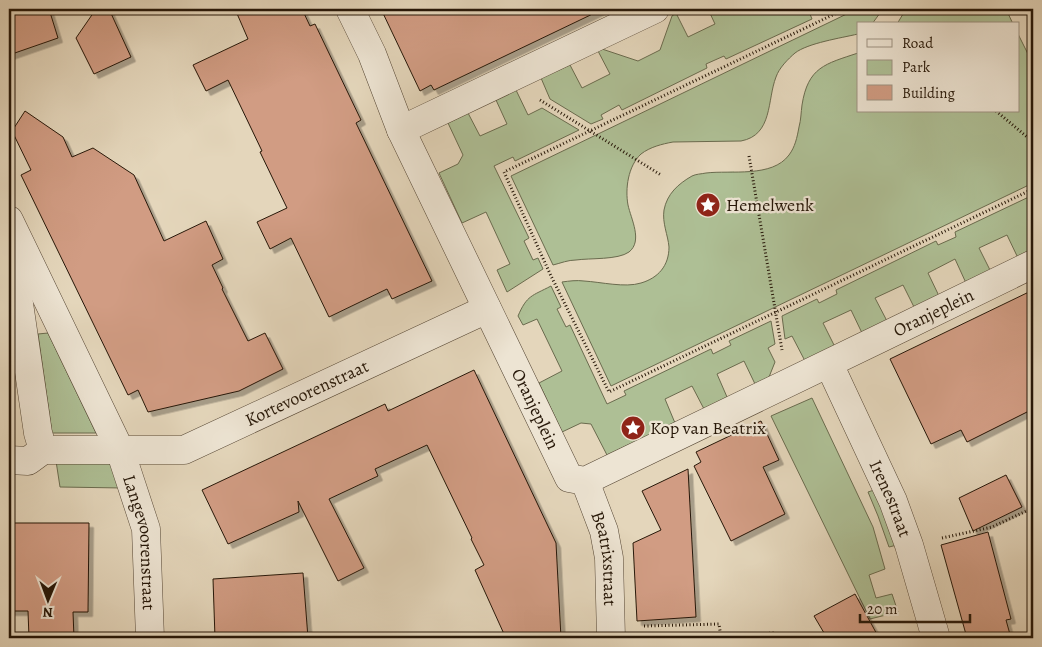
<svg xmlns="http://www.w3.org/2000/svg" width="1042" height="647" font-family="Alegreya,serif">
<defs>
<filter id="shadow"><feDropShadow dx="4.5" dy="4.5" stdDeviation="0" flood-color="#0004"/></filter>
</defs>
<rect width="100%" height="100%" fill="#e4d6bb"/>
<filter id="stains"><feTurbulence type="fractalNoise" baseFrequency=".004" numOctaves="4"/><feColorMatrix values="0 0 0 0 .2 0 0 0 0 .09 0 0 0 0 .02 0 0 0 .5 -.17"/></filter>
<radialGradient id="worn" r=".72"><stop offset=".6" stop-color="#630" stop-opacity="0"/><stop offset="1" stop-color="#630" stop-opacity=".3"/></radialGradient>
<g fill="#aebf95" stroke="#6a6b4e">
<path d="M708,9H738L740,12L747,9H821L810,14L812,19L726,59L724,56L706,64L707,68L622,110L619,105L601,115L603,119L591,124L550,99L541,78L570,65L582,88L610,74L598,51L602,49L638,61L660,50L672,16L676,13L688,37L715,24Z"/>
<path d="M857,9H882L880,13L872,24H858V34C841,38 808,43 795,53C788,59 779,68 776,77C767,100 773,135 741,141L673,142C662,144 650,147 641,154C628,166 625,189 628,205C631,219 643,241 629,252C618,260 590,258 576,260C568,260 561,263 553,265L511,176Z"/>
<path d="M906,9H1006L1013,24H897Z"/>
<path d="M1018,34L1033,64V183L611,386L562,282C569,281 577,280 584,281C601,282 625,288 641,283C658,278 669,266 669,247C668,235 662,223 664,210C667,194 678,184 692,176C696,174 701,174 706,173C731,170 772,178 789,155C795,147 797,138 799,127C801,120 801,112 802,105C808,67 825,64 858,53V111H1018Z"/>
<path d="M516,90L528,115L542,108L579,130L515,161L513,157L494,166L529,238L524,241L533,260L538,258L543,269L507,292L497,270L510,264L486,212L462,223L439,173L458,164L463,155L448,123L468,113L480,136L507,124L496,100Z"/>
<path d="M1033,195V222L1032,223L1033,226V251L1018,258L1007,235L979,248L991,272L966,283L955,259L928,273L939,296L914,307L903,285L875,298L887,321L862,333L851,310L823,323L835,347L805,361L792,336L785,339L782,316L817,299L819,303L837,294L836,290L936,241L938,245L956,237L955,232Z"/>
<path d="M551,286L561,307L557,309L566,327L570,325L607,404L626,395L624,391L711,349L713,354L731,345L729,341L771,321L775,344L768,348L775,362L769,377L755,384L744,361L717,374L727,397L704,409L692,386L665,399L675,423L607,455L591,424L581,423L562,432L539,383L562,371L537,319L523,325L518,316C527,295 532,296 551,286Z"/>
<path d="M48,333L96,433H52L38,334Z"/>
<path d="M812,398L873,527L885,569L869,575L876,598L892,594L898,612L870,619L771,416Z"/>
<path d="M56,461H110L123,488L60,487Z"/>
<path d="M877,489L897,545L889,547L878,516L868,492Z"/>
</g>
<g fill="#d19c83" stroke="#261708" filter="url(#shadow)">
<path d="M9,9H49L58,38L9,55Z"/>
<path d="M96,9H109L131,57L94,74L76,38Z"/>
<path d="M235,9H302L310,26L315,24L361,120L356,123L432,281L392,299L387,289L329,317L291,238L270,249L257,222L287,208L260,152L262,151L228,80L206,91L193,65L248,39Z"/>
<path d="M381,9H603L434,90L431,85L420,91Z"/>
<path d="M25,111L63,137L72,157L93,148L134,175L164,241L206,221L223,259L212,265L223,288L222,289L248,341L265,333L283,369L239,391L148,412L138,390L128,395L21,175L31,170L12,131Z"/>
<path d="M1033,290V409L967,442L961,430L931,444L890,359Z"/>
<path d="M474,370L556,543L561,638H515V633L504,634L475,570L484,565L471,539L472,538L427,445L375,469L378,476L329,499L364,568L338,581L298,501L299,512L228,544L202,490L385,404L388,411Z"/>
<path d="M761,421L779,460L763,467L785,514L731,541L694,466L701,462L696,452Z"/>
<path d="M688,469L696,617L637,621L633,543L661,530L642,491Z"/>
<path d="M1006,475L1022,507L973,531L959,498Z"/>
<path d="M9,523H89L88,612H73L74,638H29L28,611H9Z"/>
<path d="M988,532L1011,619L1006,620L1011,638H967L941,545Z"/>
<path d="M303,573L308,638H215L213,579Z"/>
<path d="M855,594L879,638H827L814,616Z"/>
</g>
<g fill="none" stroke-linecap="round" stroke-linejoin="round">
<defs>
<g id="minor">
<path d="M350,9L372,54L401,130"/>
<path id="s1" d="M655,9L401,130L569,478L585,481C734,409 884,337 1033,264"/>
<path id="s2" d="M9,220L120,450L146,529L150,638"/>
<path d="M10,242L38,433L43,450"/>
<path id="s3" d="M829,364L893,501L909,545L936,638"/>
<path id="s4" d="M9,460L28,461L43,450H184L487,309"/>
<path id="s5" d="M585,481L604,531L609,558L611,638"/>
</g>
</defs>
<use href="#minor" stroke="#564735" stroke-width="29"/>
<g stroke="#261708" stroke-width="3" stroke-dasharray="1 2.5" stroke-linecap="butt">
<path d="M845,9L504,172L551,276L609,392L1033,189"/>
<path d="M886,23L887,24"/>
<path d="M540,100L661,175"/>
<path d="M996,111L1033,142"/>
<path d="M749,156L782,350"/>
<path d="M942,538L992,527L1033,508"/>
<path d="M644,626L719,624L721,637L774,633L775,638"/>
</g>
<use href="#minor" stroke="#ede4d3" stroke-width="28"/>
</g>
<defs>
<symbol id="sight-disc" viewBox="-11 -11 22 22"><circle r="9.5" fill="#8f2418" stroke="#ede4d3"/><path d="M0-6L1.8-2.2L6-1.7L2.9 1.2L3.7 5.4L0 3.3L-3.7 5.4L-2.9 1.2L-6-1.7L-1.8-2.2Z" fill="#fff"/></symbol>
</defs>
<g fill-rule="evenodd">
<use href="#sight-disc" x="694" y="191" width="28" height="28"/>
<use href="#sight-disc" x="619" y="414" width="28" height="28"/>
</g>
<g text-anchor="middle" dominant-baseline="central" stroke-width="4.5" stroke-linejoin="round" paint-order="stroke">
<g font-size="18" fill="#261708" stroke="#ede4d3" text-anchor="start">
<text x="726" y="205">Hemelwenk</text>
<text x="650" y="428">Kop van Beatrix</text>
</g>
<g font-size="18" fill="#261708" stroke="#ede4d3">
<text stroke="none"><textPath href="#s1" startOffset="1071">Oranjeplein</textPath></text>
<text stroke="none"><textPath href="#s4" startOffset="314">Kortevoorenstraat</textPath></text>
<text stroke="none"><textPath href="#s1" startOffset="591">Oranjeplein</textPath></text>
<text stroke="none"><textPath href="#s3" startOffset="148">Irenestraat</textPath></text>
<text stroke="none"><textPath href="#s2" startOffset="351">Langevoorenstraat</textPath></text>
<text stroke="none"><textPath href="#s5" startOffset="81">Beatrixstraat</textPath></text>
</g>
</g>
<rect width="1042" height="647" fill="none" stroke="#e4d6bb" stroke-width="30"/>
<rect x="10" y="10" width="1022" height="627" fill="none" stroke="#261708" stroke-width="2.5"/>
<rect x="15" y="15" width="1012" height="617" fill="none" stroke="#261708"/>
<rect x="857" y="22" width="162" height="90" fill="#ede4d3" stroke="#9d9282"/>
<rect x="867" y="39" width="25" height="8" fill="#ede4d3" stroke="#9d9282"/>
<text x="902" y="48" font-size="15" fill="#261708">Road</text>
<rect x="867" y="60" width="25" height="15" fill="#aebf95" stroke="#9d9282"/>
<text x="902" y="72" font-size="15" fill="#261708">Park</text>
<rect x="867" y="85" width="25" height="15" fill="#d19c83" stroke="#9d9282"/>
<text x="902" y="98" font-size="15" fill="#261708">Building</text>
<g transform="translate(48 600) rotate(181)" stroke="#ede4d3" stroke-width="4" paint-order="stroke">
<path d="M0-4L9 19L0 12L-9 19Z" fill="#261708"/>
<text y="-8" font-size="14" font-weight="bold" text-anchor="middle" fill="#261708">N</text>
</g>
<path d="M860 614v8h110v-8" fill="none" stroke="#261708" stroke-width="2.5"/>
<text x="867" y="614" font-size="15" fill="#261708" stroke="#ede4d3" stroke-width="4" paint-order="stroke">20 m</text>
<rect width="100%" height="100%" filter="url(#stains)"/>
<rect width="100%" height="100%" fill="url(#worn)"/>
</svg>
